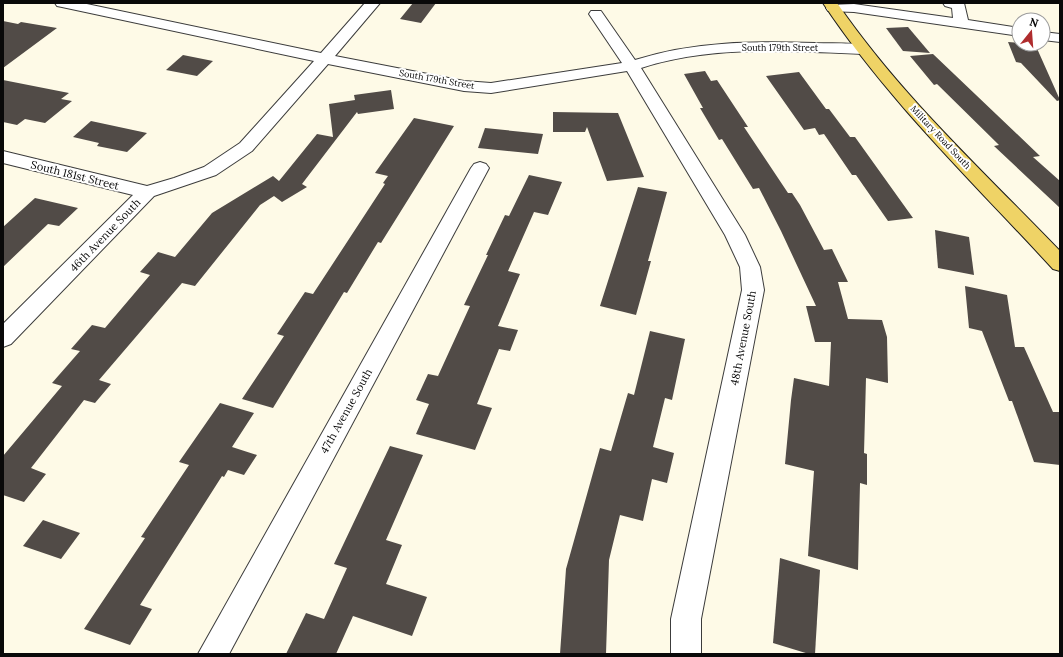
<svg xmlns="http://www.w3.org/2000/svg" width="1063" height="657" font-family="Lora,serif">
<rect width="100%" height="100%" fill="#fefae7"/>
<g fill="#514b47">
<path d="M413,3H436L421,23L400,19Z"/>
<path d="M3,21L18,24L21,22L57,28L3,68Z"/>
<path d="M908,27L930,53L903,51L886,28Z"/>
<path d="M1008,42L1035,44L1060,100L1057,101L1021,63L1016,62Z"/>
<path d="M933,54L1040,156L1033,157L1060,181V208L994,146L999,145L937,84L934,85L910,56Z"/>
<path d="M183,55L213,61L197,76L166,70Z"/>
<path d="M705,71L711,81L717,80L748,127H744L788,193H792L800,205L824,250L832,249L848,282H838L848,319L882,320L887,337L888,383L866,378L864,453L867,454V485L860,483L858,570L808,556L814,471L785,464L791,400L794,378L829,386L831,342H815L806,306H816L781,231L759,188L753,189L722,139L719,140L700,108H703L684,74Z"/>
<path d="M799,72L826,109H829L850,137H855L913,218L888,221L856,175H852L824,134L819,135L815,128L804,130L766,76Z"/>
<path d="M3,80L69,93L61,99L72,101L45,123L25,119L17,125L3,122Z"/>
<path d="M391,90L394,109L358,114L357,112L302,184L307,187L282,202L274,196L260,205L195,286L182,283L99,380L111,384L95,403L84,400L31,468L46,474L24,502L3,495V456L62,386L52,383L80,351L71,349L92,325L105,328L150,275L140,272L158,252L175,257L212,213L273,176L279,181L317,134L333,137L329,104L355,100L354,95Z"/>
<path d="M553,112L618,113L644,177L607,181L587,127L585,132H553Z"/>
<path d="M414,118L454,126L381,243L378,242L347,293L344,292L273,408L242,399L284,336L277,334L305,292L313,294L385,184L383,183L388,176L375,173Z"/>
<path d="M91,121L147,133L127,152L97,146L99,143L73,137Z"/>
<path d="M485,128L543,134L538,154L478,148Z"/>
<path d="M529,175L562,182L548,215L534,212L508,271L520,274L498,326L518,330L510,351L499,349L477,404L492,408L475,450L416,434L429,404L416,400L428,374L438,376L470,306L464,305L488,255H486L505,215L509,216Z"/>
<path d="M638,187L667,192L648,261H651L636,315L600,306Z"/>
<path d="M35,198L78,208L59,226L48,224L3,267V227Z"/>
<path d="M935,230L969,237L974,275L938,268Z"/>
<path d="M965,286L1007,295L1015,347H1024L1053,412H1060V465L1034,462L1012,401H1009L982,331L969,328Z"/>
<path d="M650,331L685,339L672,400L665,398L653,447L674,453L667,483L652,479L643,521L620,515L609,560L606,654H560L566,569L600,448L611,451L628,393L634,395Z"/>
<path d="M220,403L254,413L232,447L257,455L244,475L228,470L224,477L222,476L140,605L152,609L130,645L84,629L145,538L141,537L189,465L179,462Z"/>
<path d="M390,446L423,455L386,540L402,545L386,584L427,597L412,636L353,616L336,654H286L306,613L324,619L347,568L334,564Z"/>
<path d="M43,520L80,533L61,559L23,546Z"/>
<path d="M780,558L820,570L815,654H809L773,643Z"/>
</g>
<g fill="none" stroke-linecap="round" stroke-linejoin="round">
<defs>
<g id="minor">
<path d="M55,3H82L321,53L365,3H380L335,56L464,81L491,83L622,63L589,14L591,11H601L635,60C694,41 755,41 815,43C832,44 851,42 867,46L870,49L867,52L862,54C788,51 712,45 641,68L745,235L760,267L764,290L701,619V654H671V619L742,290L740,267L725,235L627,71L491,93L464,91L328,64L252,151L216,175L154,196L11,344L3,347V324L133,195L3,163V151L147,186L174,178L204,167L240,143L314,61L62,7L57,6Z"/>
<path d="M943,3H964L968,20L1019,28V36L854,12L828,11L826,8L828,5L854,4L953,18L952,8L945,6Z"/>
<path d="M1043,32L1060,34V42L1043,40Z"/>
<path d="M480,162L486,164L489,168L229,654H198L471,168L474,164Z"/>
</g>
<path id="major" d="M823,3H837C900,95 983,171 1060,251V271L1053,269C974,183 888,101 823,3Z"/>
</defs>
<use href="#minor" stroke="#3c3c3c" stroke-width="2"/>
<use href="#major" stroke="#1a1a1a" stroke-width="2"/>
<use href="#minor" fill="#fff" fill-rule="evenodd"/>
<use href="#major" fill="#efd366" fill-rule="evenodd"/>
</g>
<g text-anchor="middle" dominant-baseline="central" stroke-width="4" stroke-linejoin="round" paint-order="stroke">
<g font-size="9" fill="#090909" stroke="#fff">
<text x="780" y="47">South 179th Street</text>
<text transform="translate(437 79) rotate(10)">South 179th Street</text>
<text transform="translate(941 137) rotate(47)">Military Road South</text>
</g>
<g font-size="11" fill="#090909" stroke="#fff">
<text transform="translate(75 175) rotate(14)">South 181st Street</text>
<text transform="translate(105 235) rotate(-46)">46th Avenue South</text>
<text transform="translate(743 338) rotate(-79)">48th Avenue South</text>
<text transform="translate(346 411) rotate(-61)">47th Avenue South</text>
</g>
</g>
<rect width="1063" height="657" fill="none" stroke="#090909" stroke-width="8"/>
<g transform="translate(1031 32) rotate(17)"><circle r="19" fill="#ffffff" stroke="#9d9d9d"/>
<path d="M0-3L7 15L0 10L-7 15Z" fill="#af2c2e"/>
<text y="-6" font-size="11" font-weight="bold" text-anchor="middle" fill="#090909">N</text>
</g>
</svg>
